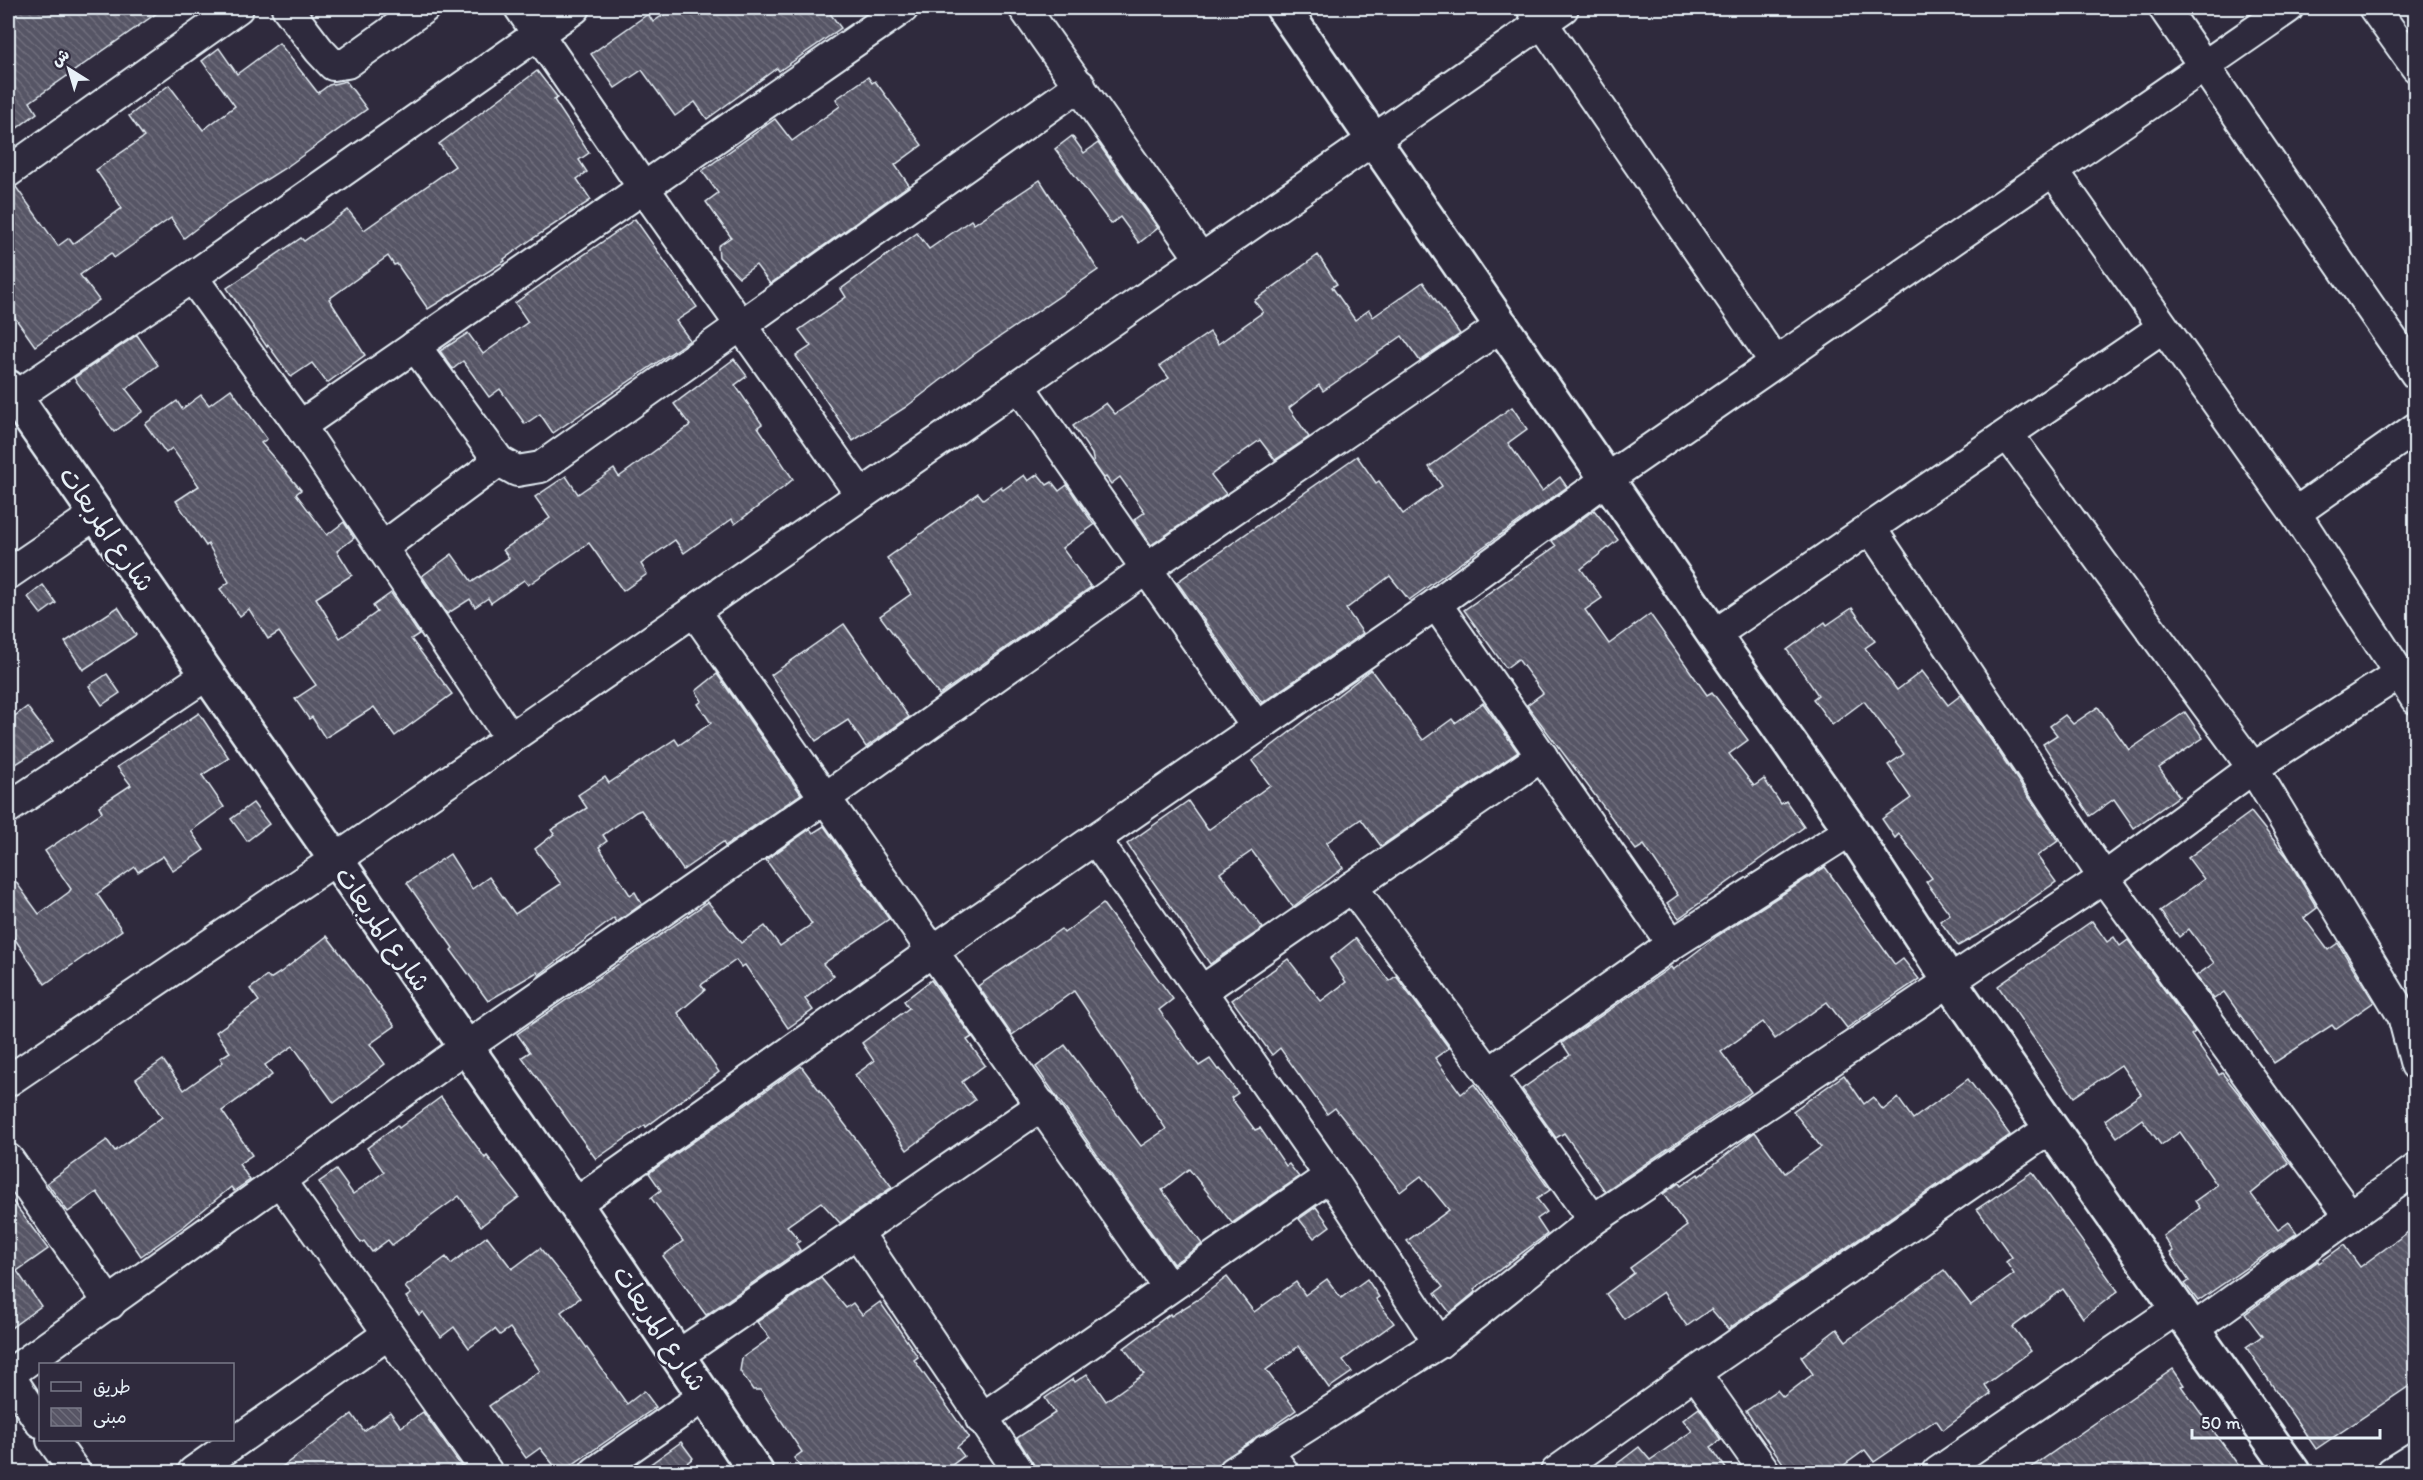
<svg xmlns="http://www.w3.org/2000/svg" width="2423" height="1480" font-family="Itim,'Playpen Sans Arabic',sans-serif">
<defs>
<pattern id="building-back-hatch" width="6" height="6" patternUnits="userSpaceOnUse" patternTransform="scale(1.5)"><rect width="6" height="6" fill="#575565"/><path d="M-1 5l2 2M0 0l6 6M5-1l2 2" fill="none" stroke="#6f6e7c"/></pattern>
</defs>
<rect width="100%" height="100%" fill="#2f2a3d"/>
<filter id="ink" filterUnits="userSpaceOnUse"><feTurbulence type="fractalNoise" baseFrequency=".0167" numOctaves="2"/><feDisplacementMap in="SourceGraphic" scale="12" xChannelSelector="R" yChannelSelector="G"/><feConvolveMatrix kernelMatrix="1 2 1 2 8 2 1 2 1" color-interpolation-filters="sRGB"/></filter>
<g filter="url(#ink)">
<g fill="url(#building-back-hatch)" stroke="#e8f1f8" stroke-width="1.5">
<path d="M8,8H164L30,102L37,113L8,135Z"/>
<path d="M673,8H826L841,28L779,71L777,68L707,119L695,102L675,116L642,70L615,88L591,54L648,14L653,22Z"/>
<path d="M279,43L318,93L329,85L346,81L367,109L288,166L228,204L184,238L171,218L114,258L111,253L80,275L99,300L35,346L8,308V189L16,187L58,246L69,238L73,244L122,208L96,170L144,137L129,116L169,85L203,130L235,106L202,61L219,48L237,74Z"/>
<path d="M537,71L558,98L554,100L589,153L579,160L587,172L577,179L591,200L532,239L504,259L505,261L428,309L397,264L394,265L388,256L329,299L365,355L327,383L312,363L291,377L268,345L267,347L227,288L301,238L304,241L348,210L364,230L455,166L439,144Z"/>
<path d="M868,77L872,83L875,81L922,145L895,165L909,185L770,284L756,265L739,277L719,257L718,246L731,237L706,202L718,193L702,171L775,119L792,141L840,106L836,99Z"/>
<path d="M1072,136L1084,153L1098,143L1158,228L1139,243L1120,217L1111,224L1055,149Z"/>
<path d="M1040,180L1098,270L976,353L906,407L853,441L796,356L811,346L799,330L846,297L841,289L917,233L929,249L971,220L974,224Z"/>
<path d="M635,219L697,307L676,321L690,340L553,433L540,414L525,424L500,389L489,397L463,361L453,369L440,351L468,333L483,354L528,322L515,303Z"/>
<path d="M1318,255L1337,284L1332,287L1355,320L1369,310L1373,317L1423,282L1460,334L1420,361L1402,336L1323,391L1319,385L1289,408L1309,437L1275,460L1260,440L1211,475L1226,494L1151,545L1134,520L1145,512L1120,477L1111,484L1106,477L1104,478L1094,464L1092,454L1073,426L1106,403L1115,414L1169,378L1160,366L1210,332L1218,344L1263,312L1254,301Z"/>
<path d="M137,335L158,365L126,389L143,411L114,432L74,378Z"/>
<path d="M734,359L747,376L735,385L762,424L758,427L793,479L784,487L735,524L732,519L684,553L675,540L641,564L647,574L623,591L589,543L528,585L524,580L491,603L488,598L475,607L470,599L447,614L422,576L452,554L472,582L509,558L503,550L550,518L535,497L566,476L578,494L614,469L619,477L690,425L674,404Z"/>
<path d="M231,389L267,439L261,443L301,490L296,494L327,535L344,522L354,538L337,551L352,575L316,598L340,638L377,612L373,606L391,593L419,634L411,639L452,694L395,736L374,707L325,738L312,717L309,719L295,699L316,685L279,632L268,639L249,609L240,616L220,589L229,582L208,544L206,546L176,501L199,486L172,448L166,453L145,424L177,401L182,409L201,395L209,405Z"/>
<path d="M1512,407L1527,429L1508,443L1542,491L1560,477L1567,487L1409,600L1390,576L1346,609L1363,633L1262,703L1177,582L1357,456L1376,483L1379,481L1403,514L1442,486L1429,467Z"/>
<path d="M1038,474L1047,485L1052,482L1059,491L1067,485L1094,525L1062,548L1091,587L939,695L880,616L911,594L887,558L978,493L983,499L1001,486L1003,490L1024,475L1028,481Z"/>
<path d="M1594,510L1618,540L1581,569L1602,598L1585,610L1609,644L1650,614L1707,695L1712,692L1748,740L1729,754L1754,786L1764,779L1781,804L1786,801L1804,827L1679,918L1667,903L1678,895L1644,845L1636,850L1527,705L1543,693L1518,659L1506,668L1464,610L1556,546L1552,541Z"/>
<path d="M43,585L56,603L41,614L28,597Z"/>
<path d="M118,607L136,635L83,670L65,642Z"/>
<path d="M1852,608L1875,641L1865,648L1897,690L1922,671L1948,705L1961,695L2058,841L2037,856L2056,882L1992,927L1958,946L1940,921L1950,914L1926,882L1932,878L1899,834L1895,838L1882,819L1911,798L1888,765L1904,754L1864,701L1832,725L1813,699L1818,695L1787,650L1825,622L1827,625Z"/>
<path d="M844,624L909,717L866,747L848,720L816,741L771,675Z"/>
<path d="M1371,670L1423,740L1452,719L1455,723L1483,703L1518,752L1381,846L1361,819L1326,843L1343,868L1293,907L1252,851L1220,873L1263,928L1210,964L1127,844L1188,801L1208,830L1270,785L1252,761Z"/>
<path d="M107,674L120,693L102,705L89,686Z"/>
<path d="M717,674L801,794L725,846L723,842L683,870L641,810L636,812L603,835L607,841L599,847L630,895L635,892L642,904L617,922L614,918L539,975L537,972L488,1001L451,950L453,948L407,883L450,854L472,889L489,877L515,914L561,884L535,849L554,834L551,830L587,808L578,795L605,777L609,783L675,739L679,745L711,723L698,704L702,701L696,691Z"/>
<path d="M27,707L53,741L8,769V721Z"/>
<path d="M2098,707L2129,750L2185,712L2203,738L2159,768L2179,796L2134,828L2114,799L2090,816L2043,744L2057,735L2050,726L2065,715L2073,724Z"/>
<path d="M199,713L229,758L202,775L224,807L191,831L204,850L173,871L163,856L138,872L135,867L97,894L122,930L45,984L8,929V871L39,914L69,892L71,889L45,851L102,812L99,806L131,785L117,767Z"/>
<path d="M253,803L269,824L247,841L231,819Z"/>
<path d="M2251,812L2287,857L2317,908L2304,918L2328,950L2338,943L2374,1002L2335,1029L2332,1025L2274,1063L2224,992L2214,999L2196,976L2214,963L2189,929L2179,937L2160,911L2204,879L2188,858Z"/>
<path d="M824,826L889,919L823,964L834,976L805,999L813,1010L788,1028L745,965L741,967L736,960L701,985L705,990L678,1013L719,1072L646,1127L645,1125L596,1159L522,1057L530,1052L517,1034L708,902L741,943L765,926L780,946L812,924L766,860L810,829L813,833Z"/>
<path d="M1825,867L1895,965L1903,959L1919,979L1847,1028L1827,1002L1775,1039L1763,1022L1721,1052L1751,1092L1605,1191L1564,1133L1556,1138L1522,1089L1570,1055L1562,1043L1671,967L1673,970L1717,936Z"/>
<path d="M1103,904L1173,999L1159,1010L1199,1066L1210,1059L1218,1070L1220,1069L1238,1093L1231,1098L1255,1130L1260,1128L1286,1166L1289,1164L1299,1177L1232,1223L1189,1169L1162,1190L1202,1244L1173,1264L1036,1067L1065,1045L1141,1146L1166,1129L1074,991L1012,1035L978,986L1061,929L1064,933Z"/>
<path d="M2092,921L2107,942L2114,937L2120,946L2128,940L2195,1032L2191,1035L2219,1075L2222,1073L2239,1094L2289,1163L2251,1194L2278,1230L2289,1222L2297,1233L2198,1301L2185,1284L2189,1281L2170,1253L2173,1251L2163,1236L2200,1208L2195,1201L2217,1185L2180,1132L2161,1145L2142,1119L2117,1137L2105,1120L2141,1094L2121,1065L2074,1097L1998,986Z"/>
<path d="M327,936L395,1026L370,1044L385,1064L334,1103L293,1046L265,1065L272,1075L222,1111L252,1155L239,1164L250,1180L234,1191L231,1187L184,1226L141,1256L97,1192L68,1212L47,1183L107,1140L115,1151L162,1117L136,1079L163,1060L184,1090L223,1062L220,1058L230,1052L216,1032L259,1001L250,989L267,976L270,979L281,972Z"/>
<path d="M1356,938L1389,981L1396,976L1449,1048L1435,1058L1461,1094L1474,1084L1550,1190L1537,1199L1547,1212L1537,1219L1547,1234L1474,1289L1475,1292L1450,1313L1435,1293L1443,1287L1407,1241L1449,1210L1421,1176L1400,1192L1335,1108L1327,1114L1280,1048L1272,1055L1232,1000L1288,959L1321,1001L1346,982L1330,959Z"/>
<path d="M931,980L972,1037L967,1040L985,1065L962,1082L975,1100L907,1150L855,1075L874,1061L862,1043L909,1008L904,1001Z"/>
<path d="M801,1066L892,1187L840,1223L821,1202L787,1226L800,1241L796,1244L800,1250L706,1315L663,1256L683,1241L651,1198L661,1190L649,1173Z"/>
<path d="M1844,1075L1864,1104L1873,1097L1883,1110L1898,1098L1913,1119L1968,1079L2010,1135L1728,1329L1711,1309L1687,1326L1663,1292L1624,1319L1606,1294L1634,1273L1630,1268L1687,1226L1663,1194L1679,1183L1681,1186L1698,1174L1699,1176L1755,1132L1785,1173L1821,1147L1793,1111Z"/>
<path d="M441,1097L485,1158L487,1156L519,1197L481,1226L459,1196L392,1245L388,1240L372,1252L364,1241L361,1243L319,1182L336,1170L353,1194L384,1172L367,1148L397,1125L399,1128Z"/>
<path d="M2032,1172L2118,1291L2083,1318L2063,1289L2013,1327L2031,1351L1985,1385L1991,1394L1943,1430L1936,1420L1874,1462L1865,1450L1833,1473H1790L1746,1411L1777,1390L1783,1397L1813,1374L1801,1357L1837,1329L1846,1341L1944,1270L1971,1305L2014,1274L2006,1262L2012,1257L1977,1209Z"/>
<path d="M8,1195L48,1249L17,1271L41,1306L8,1330Z"/>
<path d="M1316,1207L1330,1226L1314,1238L1299,1219Z"/>
<path d="M2415,1227V1382L2316,1449L2246,1347L2262,1336L2245,1314L2318,1261L2319,1263L2344,1245L2360,1267Z"/>
<path d="M487,1236L512,1269L540,1248L580,1298L561,1312L627,1404L644,1391L656,1407L560,1473L540,1448L526,1458L489,1406L540,1371L510,1328L500,1335L495,1329L469,1348L454,1327L441,1337L423,1312L419,1315L406,1297L411,1294L405,1287L446,1257L451,1264Z"/>
<path d="M1227,1277L1254,1312L1296,1282L1305,1295L1327,1279L1341,1298L1367,1279L1379,1297L1376,1299L1394,1323L1343,1360L1352,1372L1329,1388L1299,1346L1266,1370L1296,1410L1206,1473H1039L1017,1438L1055,1413L1045,1398L1073,1379L1075,1382L1087,1374L1106,1401L1144,1374L1124,1348L1170,1314L1171,1316L1197,1300Z"/>
<path d="M821,1278L846,1308L853,1303L862,1315L880,1302L918,1357L914,1360L969,1437L957,1447L964,1456L941,1473H804L794,1458L802,1452L761,1390H753L740,1371L742,1358L770,1338L757,1322Z"/>
<path d="M2173,1369L2184,1385L2181,1386L2244,1473H2023Z"/>
<path d="M1699,1408L1721,1440L1711,1447L1729,1473H1605L1639,1447L1650,1460L1692,1431L1683,1420Z"/>
<path d="M390,1412L401,1427L423,1412L466,1473H274L352,1414L364,1431Z"/>
<path d="M681,1442L693,1458L674,1473H638Z"/>
</g>
<g fill="none" stroke-linecap="round" stroke-linejoin="round">
<defs>
<g id="minor">
<path d="M287,8L319,50L333,65L347,63L424,8"/>
<path d="M520,8L643,187L861,495"/>
<path d="M1024,8L1201,259"/>
<path d="M1532,8L1775,362"/>
<path d="M2164,8L2416,374"/>
<path d="M2374,8L2416,67"/>
<path d="M8,172L238,8"/>
<path d="M2054,172L2295,513L2416,699"/>
<path d="M192,277L300,426L510,738"/>
<path d="M415,346L499,461L517,471L541,467L1080,85"/>
<path d="M1019,386L1256,726"/>
<path d="M15,397L192,277L575,8"/>
<path d="M300,426L903,8"/>
<path d="M2008,435L2253,768L2403,1016L2416,1065"/>
<path d="M2295,513L2416,428"/>
<path d="M1871,529L2104,878L2350,1216"/>
<path d="M383,547L499,461"/>
<path d="M8,574L96,514"/>
<path d="M1436,604L1672,944"/>
<path d="M694,611L1168,1287"/>
<path d="M1714,635L2162,328"/>
<path d="M8,808L208,674"/>
<path d="M1095,839L1330,1176L1439,1343"/>
<path d="M1352,887L1489,1073L1593,1220"/>
<path d="M1203,990L1542,756"/>
<path d="M1489,1073L1672,944L1851,830"/>
<path d="M8,1081L335,860L1563,8"/>
<path d="M8,1159L110,1304"/>
<path d="M280,1181L487,1472"/>
<path d="M575,1204L934,950L1436,604L1607,479L2288,8"/>
<path d="M857,1232L1019,1472"/>
<path d="M2193,1329L2416,1169"/>
<path d="M677,1356L1042,1105"/>
<path d="M1695,1373L1765,1472"/>
<path d="M8,1374L40,1422"/>
<path d="M8,1375L466,1047L825,798L1146,569L1503,325"/>
<path d="M981,1419L1330,1176"/>
<path d="M52,1440L75,1472"/>
<path d="M1266,1450L1283,1472"/>
<path d="M193,1472L388,1334"/>
<path d="M595,1472L706,1395"/>
<path d="M1234,1472L1439,1343L1593,1220L2104,878L2253,768L2400,673"/>
<path d="M1556,1472L1695,1373L2051,1128"/>
<path d="M1938,1472L2178,1308"/>
<path d="M2392,1472L2416,1457"/>
</g>
<g id="tertiary">
<path d="M1283,8L1714,635L1851,830L1949,980L2051,1128L2293,1472"/>
<path d="M8,387L575,1204L756,1472"/>
</g>
</defs>
<use href="#minor" stroke="#e8f1f8" stroke-width="34"/>
<use href="#tertiary" stroke="#e8f1f8" stroke-width="38"/>
<use href="#minor" stroke="#2f2a3d" stroke-width="30"/>
<use href="#tertiary" stroke="#2f2a3d" stroke-width="33"/>
</g>
</g>
<g text-anchor="middle" dominant-baseline="central" stroke-width="4.5" stroke-linejoin="round" paint-order="stroke">
<g font-size="26" fill="#e8f1f8" stroke="#2f2a3d">
<text transform="translate(107 529) rotate(55)">شارع المربعات</text>
<text transform="translate(383 929) rotate(55)">شارع المربعات</text>
<text transform="translate(660 1328) rotate(56)">شارع المربعات</text>
</g>
</g>
<rect width="2423" height="1480" fill="none" stroke="#2f2a3d" stroke-width="30"/>
<rect x="15" y="15" width="2393" height="1450" fill="none" stroke="#e8f1f8" stroke-width="2" filter="url(#ink)"/>
<rect x="39" y="1363" width="195" height="78" fill="#2f2a3d" stroke="#797a88" stroke-width="1.5"/>
<rect x="51" y="1382" width="30" height="9" fill="#2f2a3d" stroke="#797a88" stroke-width="1.5"/>
<text x="93" y="1393" font-size="18" fill="#e8f1f8">طريق</text>
<rect x="51" y="1408" width="30" height="18" fill="url(#building-back-hatch)" stroke="#797a88" stroke-width="1.5"/>
<text x="93" y="1423" font-size="18" fill="#e8f1f8">مبنى</text>
<g transform="translate(69 69) rotate(323)" stroke="#2f2a3d" stroke-width="4.5" paint-order="stroke">
<path d="M0-4.5L10 22L0 15L-10 22Z" fill="#e8f1f8"/>
<text y="-9" font-size="16" font-weight="bold" text-anchor="middle" fill="#e8f1f8">ش</text>
</g>
<path d="M2192 1429v9h188v-9" fill="none" stroke="#e8f1f8" stroke-width="3"/>
<text x="2201" y="1429" font-size="18" fill="#e8f1f8" stroke="#2f2a3d" stroke-width="4.5" paint-order="stroke">50 m</text>
</svg>
